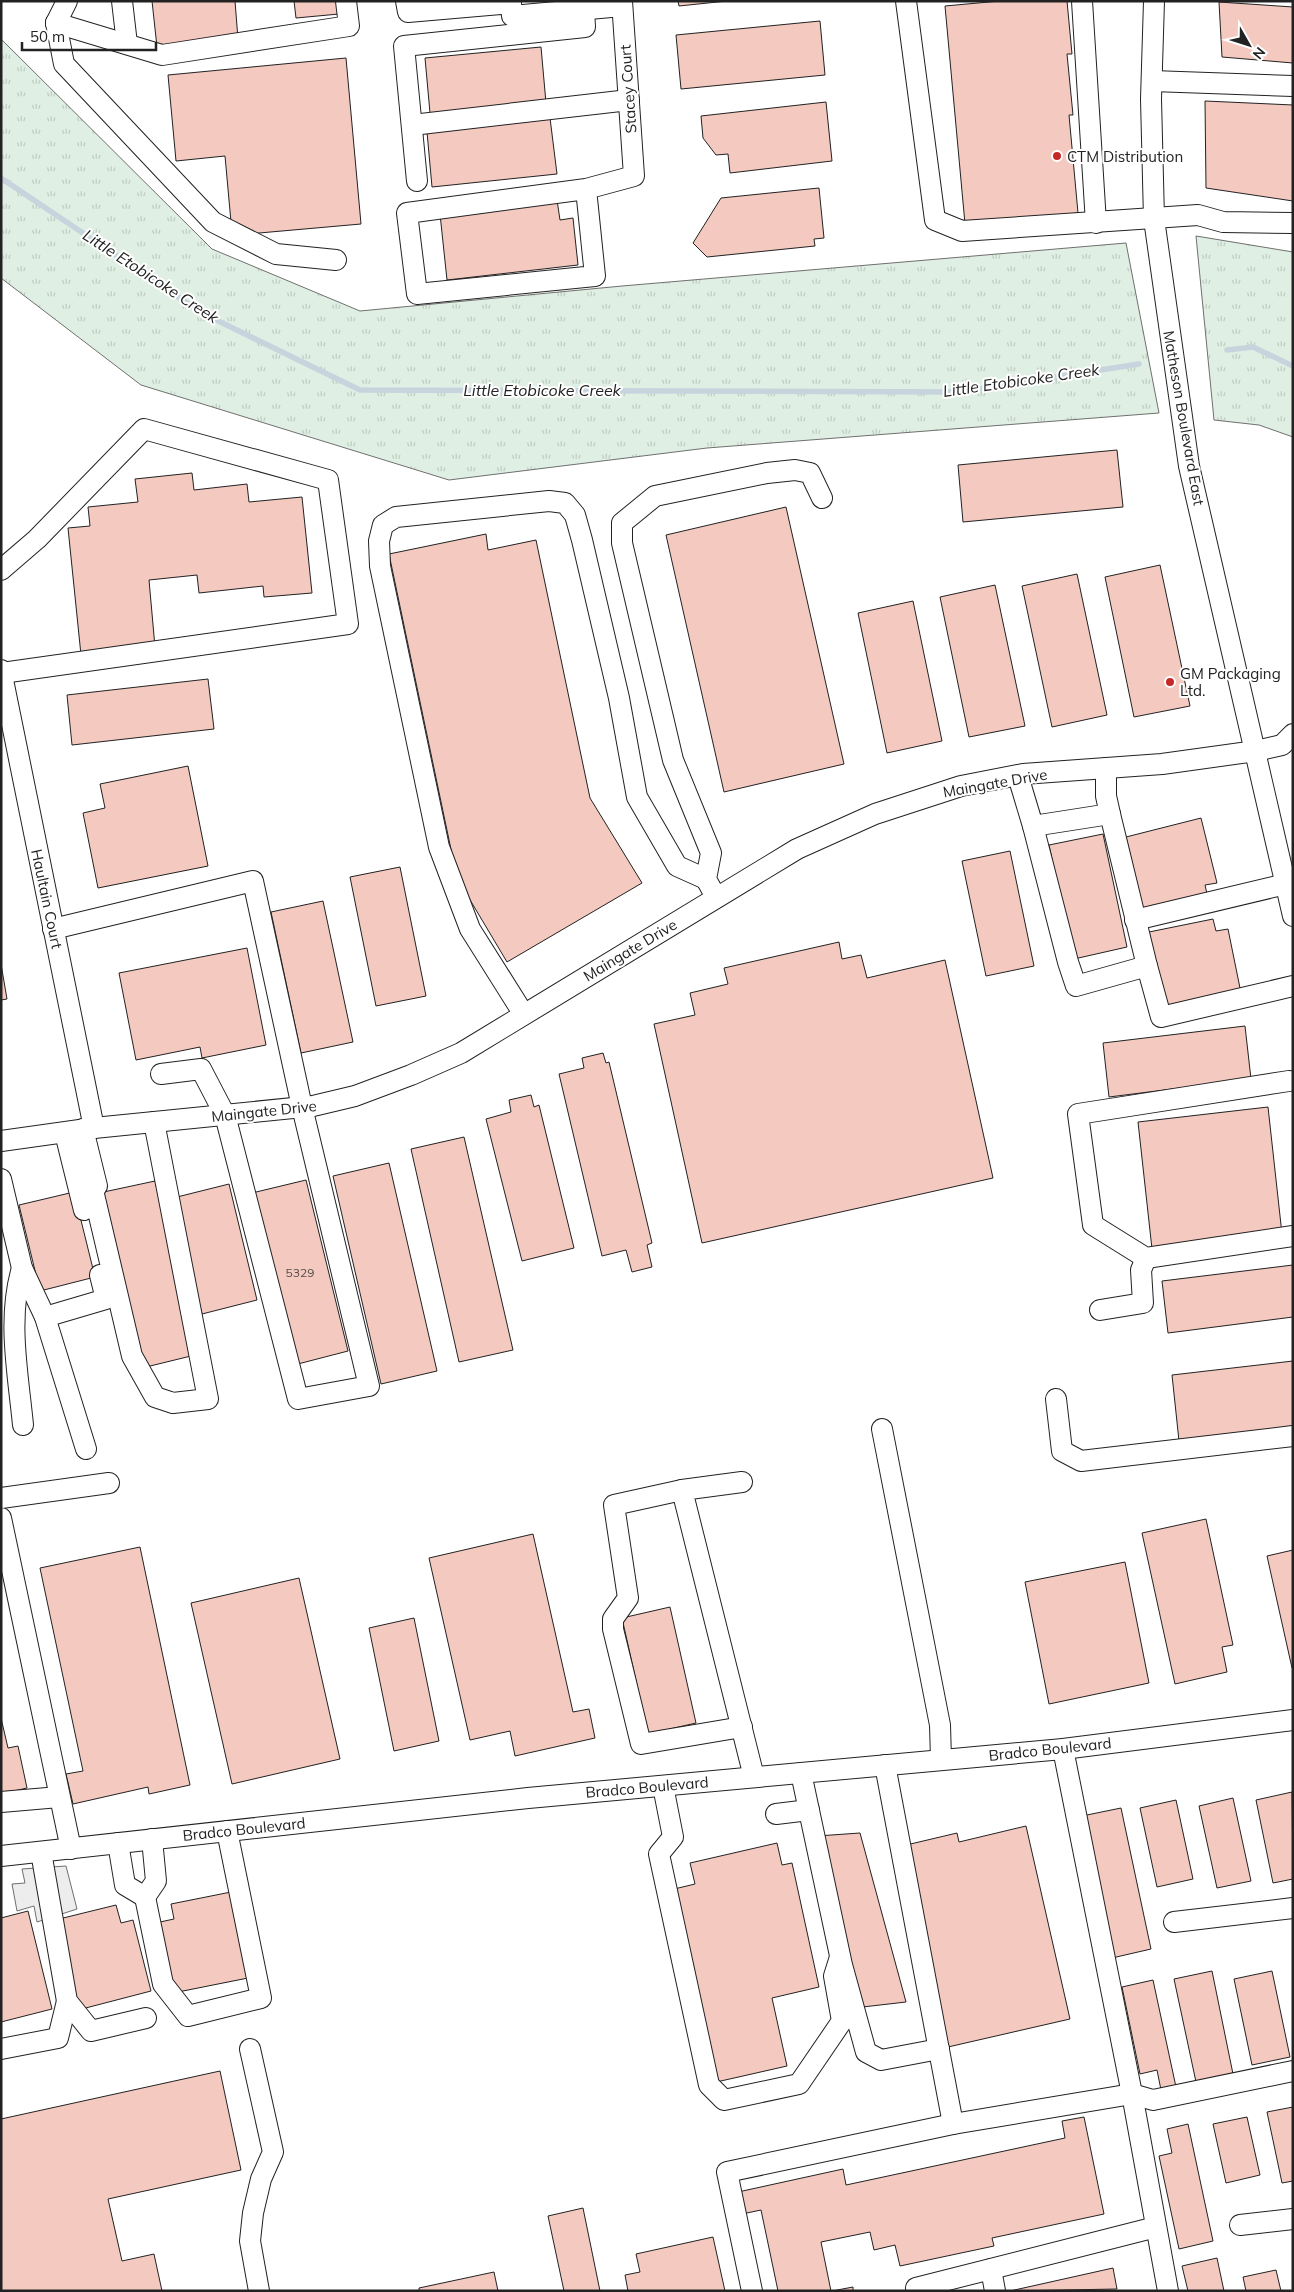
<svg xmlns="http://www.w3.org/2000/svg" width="1294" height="2292" font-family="Mulish,sans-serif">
<defs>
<pattern id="grass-tufts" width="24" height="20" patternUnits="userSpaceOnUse" patternTransform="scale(1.25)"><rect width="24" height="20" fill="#e0efe3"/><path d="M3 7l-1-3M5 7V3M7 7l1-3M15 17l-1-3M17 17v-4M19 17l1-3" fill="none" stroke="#c0cdc2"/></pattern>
</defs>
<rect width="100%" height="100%" fill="#fff"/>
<g fill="url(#grass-tufts)" stroke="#6f6f6f">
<path d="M1,39L212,249L360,311L622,286L1126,243L1159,413L707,448L449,480L141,385L1,278Z"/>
<path d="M1196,236L1293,252V437L1259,425L1214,420Z"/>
</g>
<path fill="#ededed" stroke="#6f6f6f" d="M66,1866L77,1909L37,1922L34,1906L17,1911L12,1884L25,1883L22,1869Z"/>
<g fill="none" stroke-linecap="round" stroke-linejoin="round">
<g stroke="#c7d3dd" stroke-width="5.5">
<path d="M1,178L202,313L360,390L958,392L1139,364"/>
<path d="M1227,350L1253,347L1293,366"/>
</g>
</g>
<g fill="#f3c9c0" stroke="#222">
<path d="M152,1H235L238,39L157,47Z"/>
<path d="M294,1H338L339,14L296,18Z"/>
<path d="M678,1H727L679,6Z"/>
<path d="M1000,1H1067L1072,54H1067L1073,115H1069L1078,213L965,224L945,6Z"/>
<path d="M1219,2L1293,7V63L1222,57Z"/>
<path d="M820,21L825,75L681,89L676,35Z"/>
<path d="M541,47L546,103L430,113L425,58Z"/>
<path d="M346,58L361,224L248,234L231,222L225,156L176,161L168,75Z"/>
<path d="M1205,101L1293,105V201L1206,188Z"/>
<path d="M826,102L832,161L730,173L728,154L716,155L703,138L701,116Z"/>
<path d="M550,118L557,174L432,187L427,132Z"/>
<path d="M819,188L824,238L814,239L815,246L707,257L693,243L721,198Z"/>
<path d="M557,200L560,220L573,218L578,265L447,280L440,214Z"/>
<path d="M1117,450L1123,507L963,522L958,465Z"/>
<path d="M192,473L194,490L247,484L249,502L302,497L312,593L264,597L263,586L199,593L197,575L149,580L155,647L81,655L68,528L90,526L88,507L138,502L135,479Z"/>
<path d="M786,507L844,764L724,792L666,535Z"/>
<path d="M486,534L488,550L536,540L590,798L642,883L507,962L457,878L389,554Z"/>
<path d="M1160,565L1190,706L1134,717L1105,577Z"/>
<path d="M1077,574L1107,715L1052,727L1022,586Z"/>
<path d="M995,585L1025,726L969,737L940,597Z"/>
<path d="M913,601L942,741L887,753L858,613Z"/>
<path d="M208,679L214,729L72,745L67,695Z"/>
<path d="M188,766L208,866L98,888L83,813L105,808L100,784Z"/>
<path d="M1201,818L1217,883L1205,885L1208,898L1144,913L1126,837Z"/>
<path d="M1103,834L1127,947L1074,959L1049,845Z"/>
<path d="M1010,851L1034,966L986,976L962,861Z"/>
<path d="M400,867L426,996L376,1006L350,877Z"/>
<path d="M323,901L353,1042L301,1053L271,912Z"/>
<path d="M1213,919L1216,931L1228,929L1241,993L1165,1009L1149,932Z"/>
<path d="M839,942L842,959L861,955L867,978L945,960L993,1178L702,1243L654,1024L695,1015L690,993L728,984L724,968Z"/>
<path d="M247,948L266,1045L202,1058L200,1047L136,1060L119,973Z"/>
<path d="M1,964L7,999L1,1000Z"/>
<path d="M1245,1026L1251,1079L1109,1097L1103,1043Z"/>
<path d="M603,1053L606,1063L609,1062L652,1243L647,1245L652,1267L632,1272L626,1250L602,1256L559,1074L584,1068L582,1058Z"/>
<path d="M531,1095L534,1107L539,1105L574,1248L522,1261L486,1119L511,1112L509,1100Z"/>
<path d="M1268,1107L1282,1234L1152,1249L1138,1122Z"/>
<path d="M464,1137L513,1350L459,1362L411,1149Z"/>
<path d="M389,1163L437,1371L381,1384L333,1176Z"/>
<path d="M306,1180L348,1351L294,1365L252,1193Z"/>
<path d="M155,1181L195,1355L142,1368L99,1193Z"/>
<path d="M229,1184L257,1300L202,1314L173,1198Z"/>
<path d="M74,1192L95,1277L40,1291L19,1205Z"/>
<path d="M1293,1265V1317L1168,1333L1162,1281Z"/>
<path d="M1293,1361V1427L1179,1441L1172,1375Z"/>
<path d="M1206,1519L1233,1645L1222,1647L1227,1672L1175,1684L1142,1533Z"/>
<path d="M533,1534L573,1712L589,1709L595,1738L515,1756L510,1731L470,1740L429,1558Z"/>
<path d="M140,1547L190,1785L149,1794L148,1787L73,1804L66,1774L83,1771L40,1568Z"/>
<path d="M1293,1550V1668H1292L1267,1556Z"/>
<path d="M1125,1562L1149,1683L1049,1704L1025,1582Z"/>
<path d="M299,1578L340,1759L232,1784L191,1603Z"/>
<path d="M670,1607L696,1723L648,1734L622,1618Z"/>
<path d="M414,1618L439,1741L394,1751L369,1628Z"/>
<path d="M1,1718L8,1748L18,1746L27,1788L1,1794Z"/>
<path d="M1292,1792L1293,1879L1273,1883L1256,1800Z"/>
<path d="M1233,1798L1251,1881L1217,1888L1199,1806Z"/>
<path d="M1176,1800L1193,1879L1157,1887L1140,1808Z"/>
<path d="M1121,1808L1151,1949L1112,1958L1082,1816Z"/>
<path d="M1026,1826L1070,2019L948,2047L902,1846L957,1833L959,1842Z"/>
<path d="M860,1833L906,2002L854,2008L817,1836Z"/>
<path d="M777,1843L782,1865L792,1863L819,1987L772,1998L787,2066L712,2083L670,1890L695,1884L690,1863Z"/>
<path d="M231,1892L248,1978L173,1993L160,1922L174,1919L171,1904Z"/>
<path d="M116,1905L121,1923L133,1920L151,1991L78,2010L55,1920Z"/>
<path d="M28,1911L52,2009L1,2022V1918Z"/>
<path d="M1212,1971L1233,2074L1196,2082L1174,1979Z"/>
<path d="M1272,1971L1290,2057L1252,2065L1234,1979Z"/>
<path d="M1153,1980L1176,2087L1161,2090L1157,2070L1140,2074L1122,1987Z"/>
<path d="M220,2071L241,2170L108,2199L122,2261L154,2254L162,2291H1V2119Z"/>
<path d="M1293,2107V2181L1282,2183L1267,2112Z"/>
<path d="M1084,2117L1104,2214L992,2238L994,2246L900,2266L895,2245L874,2250L870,2232L821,2242L831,2291H778L761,2210L742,2214L738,2192L843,2169L846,2185L1065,2138L1062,2121Z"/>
<path d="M1247,2117L1260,2175L1226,2183L1213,2124Z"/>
<path d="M1188,2124L1213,2241L1179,2249L1159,2156L1172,2153L1167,2129Z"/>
<path d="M583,2208L600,2291H564L548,2216Z"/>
<path d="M713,2237L725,2291H628L625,2275L640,2272L636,2254Z"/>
<path d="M1217,2258L1224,2291H1188L1182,2266Z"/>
<path d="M1113,2268L1117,2289L1010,2291Z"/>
<path d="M1276,2270L1281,2291H1246L1243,2277Z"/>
<path d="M494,2272L498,2291H419V2288Z"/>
<path d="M853,2287V2291H832Z"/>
</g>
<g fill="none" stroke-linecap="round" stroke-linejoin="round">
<defs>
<g id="minor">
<path d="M122,1L127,44"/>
<path d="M406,1L408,12L511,3L512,16L622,6"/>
<path d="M906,1L935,220L962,231L1198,215L1223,222L1293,223"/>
<path d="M1082,1L1096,223"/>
<path d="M1154,1L1151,99L1154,219L1189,466L1293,916"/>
<path d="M56,23L64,64L213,222L276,254L336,260"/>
<path d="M56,23L162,55L349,26L346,1"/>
<path d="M56,23L67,1"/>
<path d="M1152,81L1293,86"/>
<path d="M412,125L629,100"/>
<path d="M417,181L404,46L585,27L584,9"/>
<path d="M586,189L595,276L417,294L407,213L586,189L634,176L622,1"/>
<path d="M1,570L37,539L144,429L328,480L348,624L2,673"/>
<path d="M1,670L94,1128"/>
<path d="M1018,776L1033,826L1110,814L1106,796V768"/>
<path d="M1033,826L1068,962L1076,986L1147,966L1110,814"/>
<path d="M712,890L706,879L711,853L673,760L622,543V523L655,496L767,473L795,470L810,473L822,498"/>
<path d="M1135,920L1286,884"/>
<path d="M53,929L253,881L302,1107L369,1386L298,1399L225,1115L201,1069L161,1074"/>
<path d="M1147,966L1161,1017L1293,986"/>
<path d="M523,1013L470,929L439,847L380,566L379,541L383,525L396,517L549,501L565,503L575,515L582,540L619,698L637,797L677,866L706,879"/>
<path d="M1289,1081L1078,1114L1093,1225L1146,1258L1293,1236"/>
<path d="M65,1133L84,1210"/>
<path d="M1,1141L94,1128L313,1106L355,1096L411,1075L461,1053L797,849L875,814L961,786L1023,774L1162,764L1256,751L1282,745L1293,734"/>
<path d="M1,1179L22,1268L45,1317L86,1449"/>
<path d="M92,1186L132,1356L155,1397L173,1403L208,1399L154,1122"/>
<path d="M83,1187L97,1186L83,1129"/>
<path d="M22,1268C7,1319 18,1373 23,1425"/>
<path d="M1100,1310L1143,1303L1141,1270L1146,1258"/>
<path d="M45,1317L106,1299L100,1275"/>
<path d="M1056,1399L1062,1451L1081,1461L1293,1436"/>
<path d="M882,1429L940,1725L941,1759"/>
<path d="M742,1482L682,1490L754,1777"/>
<path d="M682,1490L614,1505L628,1598L613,1619V1629L641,1744L742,1727"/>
<path d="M1,1498L109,1483"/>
<path d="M1,1518L71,1849"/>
<path d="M1063,1749L1132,2094L1168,2291"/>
<path d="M885,1765L953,2124"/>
<path d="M801,1773L842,1965L866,2052L881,2060L939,2049"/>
<path d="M663,1786L673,1837L659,1854L709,2085L724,2100L799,2084L842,2021L834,1976L840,1957"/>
<path d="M1,1802L59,1797"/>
<path d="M776,1814L809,1810"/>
<path d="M118,1843L125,1885L145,1897L156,1881L152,1839"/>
<path d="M41,1852L67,2001L91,2031L146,2018"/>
<path d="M1,1856L528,1798L1063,1749L1293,1720"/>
<path d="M145,1897L163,1984L188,2016L261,1998L227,1831"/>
<path d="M1174,1922L1293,1908"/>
<path d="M1,2049L58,2038L67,2001"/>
<path d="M250,2049L273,2152L261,2179L253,2213L250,2241L259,2291"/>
<path d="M1240,2225L1293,2219"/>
<path d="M991,2269L995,2291"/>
<path d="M752,2291L727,2172L953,2124L1132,2094L1153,2100L1293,2071"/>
<path d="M917,2291L916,2288L1156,2227"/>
</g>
</defs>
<use href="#minor" stroke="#222" stroke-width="22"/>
<use href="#minor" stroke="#fff" stroke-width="20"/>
</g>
<g fill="#c62828" stroke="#fff" stroke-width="2">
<circle cx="1057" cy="156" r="5"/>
<circle cx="1170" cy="682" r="5"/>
</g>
<g text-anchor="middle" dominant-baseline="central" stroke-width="4" stroke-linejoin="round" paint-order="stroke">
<g font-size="12" fill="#564c4a">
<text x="300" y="1272">5329</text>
</g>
<g font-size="15" fill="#222" stroke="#fff">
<text transform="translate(628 89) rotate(-94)">Stacey Court</text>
<text transform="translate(1184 418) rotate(80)">Matheson Boulevard East</text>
<text transform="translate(995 783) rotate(-10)">Maingate Drive</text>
<text transform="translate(47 899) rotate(78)">Haultain Court</text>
<text transform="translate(630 950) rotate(-31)">Maingate Drive</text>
<text transform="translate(264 1111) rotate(-6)">Maingate Drive</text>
<text transform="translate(1050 1749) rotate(-6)">Bradco Boulevard</text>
<text transform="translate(647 1787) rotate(-5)">Bradco Boulevard</text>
<text transform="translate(244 1829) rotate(-6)">Bradco Boulevard</text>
</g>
<g font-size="15" fill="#222" stroke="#fff" text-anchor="start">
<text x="1067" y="156">CTM Distribution</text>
<text x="1180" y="673">GM Packaging<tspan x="1180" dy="17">Ltd.</tspan></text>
</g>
<g font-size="16" font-style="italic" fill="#222" stroke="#fff">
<text transform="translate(151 276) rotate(33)">Little Etobicoke Creek</text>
<text transform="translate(1021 380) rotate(-8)">Little Etobicoke Creek</text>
<text x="542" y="390">Little Etobicoke Creek</text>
</g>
</g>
<rect width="1294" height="2292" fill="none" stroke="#222222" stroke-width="5"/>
<g transform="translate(1249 45) rotate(129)" stroke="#ffffff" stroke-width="4" paint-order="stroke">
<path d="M0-4L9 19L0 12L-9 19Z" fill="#222222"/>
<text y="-8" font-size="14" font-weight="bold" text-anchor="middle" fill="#222222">N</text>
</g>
<path d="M22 42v8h134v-8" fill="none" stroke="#222222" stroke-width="2.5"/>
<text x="30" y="42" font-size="15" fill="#222222" stroke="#ffffff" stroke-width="4" paint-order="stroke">50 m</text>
</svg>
